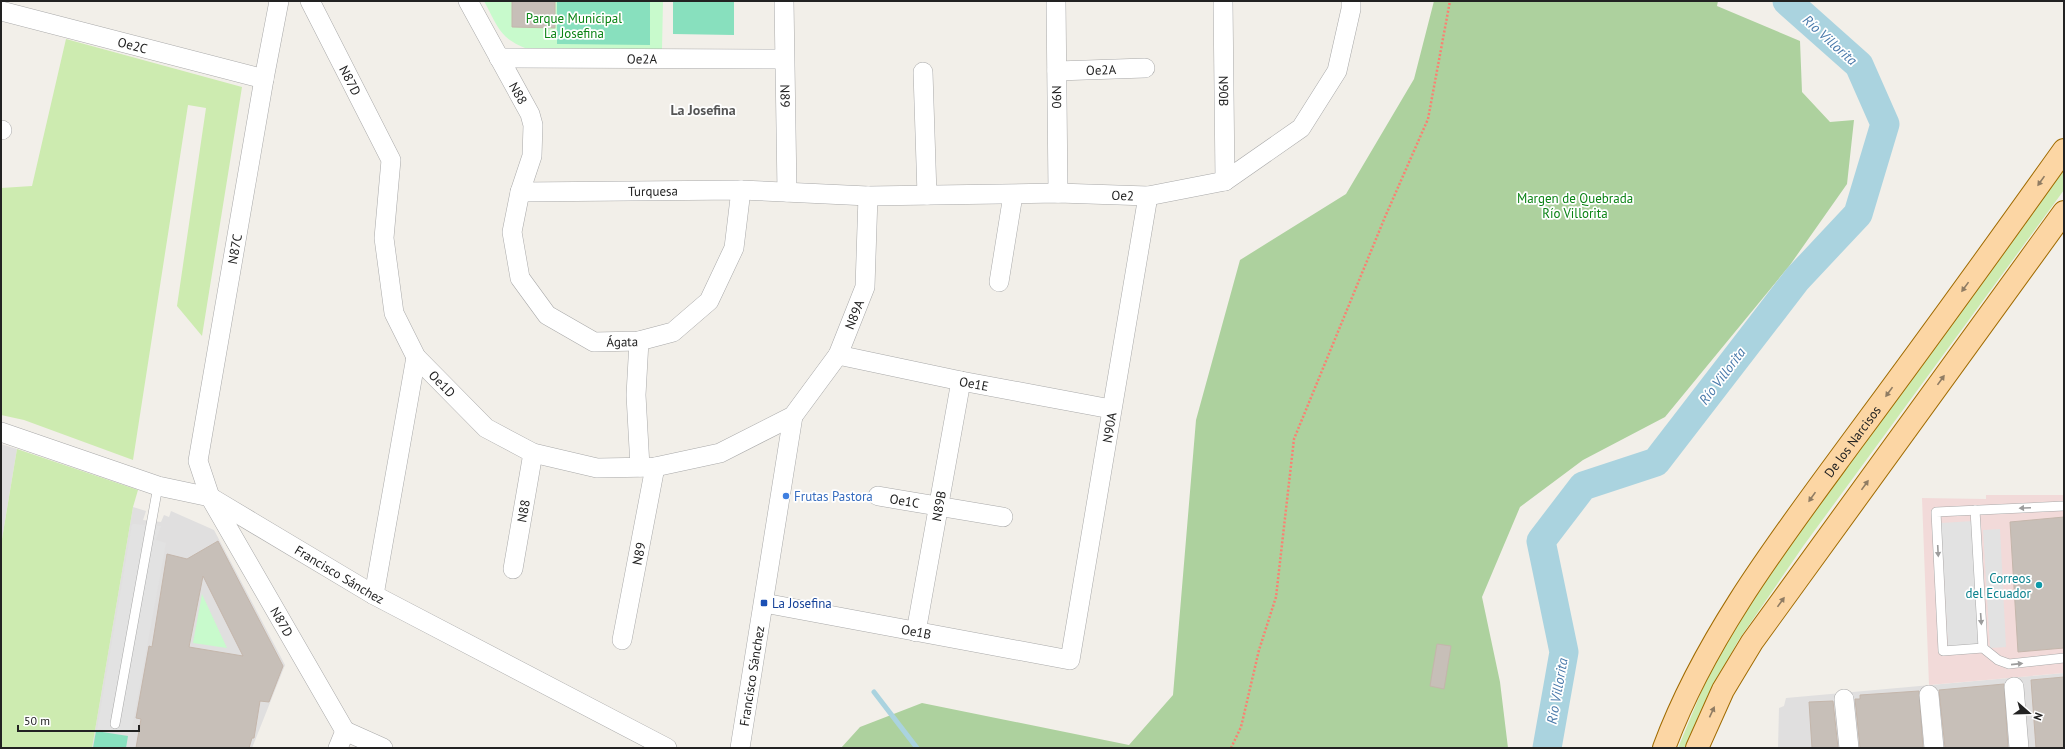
<svg xmlns="http://www.w3.org/2000/svg" width="2065" height="749" font-family="'PT Sans',sans-serif">
<rect width="100%" height="100%" fill="#f2efe9"/>
<g fill="#e0dfdf">
<path d="M1,444L17,449L1,545Z"/>
<path d="M133,507L146,511L143,520L161,522L164,515L169,517L171,511L214,530L285,665L252,748H92Z"/>
<path d="M2064,673V748H1778L1779,708L1784,706L1786,698Z"/>
</g>
<path fill="#f2dad9" d="M1986,495H2064V673L1929,685L1922,498L1986,499Z"/>
<g fill="#cdebb0">
<path d="M66,39L242,87L202,336L177,306L206,108L188,105L133,460L24,420L1,415V188L32,186Z"/>
<path d="M2064,168V190L1804,545L1738,641L1711,690L1687,748H1678L1705,683L1723,647L1755,597L1804,525Z"/>
<path d="M17,449L138,490L133,507L92,748H1V545Z"/>
</g>
<path fill="#add19e" d="M1434,1H1718L1717,6L1800,41L1802,92L1830,122L1854,120L1847,184L1790,265L1665,417L1583,460L1520,507L1482,597L1500,682L1508,748H841L860,727L922,703L1129,745L1173,695L1196,420L1240,260L1346,194L1414,79Z"/>
<g fill="#c8facc">
<path d="M484,1H663L662,49L533,51C500,40 499,29 484,1Z"/>
<path d="M202,594L227,648L193,643Z"/>
</g>
<g fill="#88e0be">
<path d="M557,1H650V45L557,44Z"/>
<path d="M673,1H734V35L673,34Z"/>
<path d="M96,731L128,736L126,748H93Z"/>
</g>
<g fill="#e2e2e2">
<path d="M1973,521L1979,644L1948,646L1941,523Z"/>
<path d="M132,524L161,526L156,540L166,543L131,734L97,729Z"/>
<path d="M2000,529L2006,647L1990,648L1983,530Z"/>
</g>
<g fill="none" stroke-linecap="round" stroke-linejoin="round">
<path stroke="#aad3df" stroke-width="5" d="M874,692L917,748"/>
<path stroke="#aad3df" stroke-width="29" d="M1547,748L1564,652L1541,541L1583,486L1656,462L1797,279L1858,214L1885,124L1859,65L1787,1"/>
</g>
<g fill="#c7bfb8" stroke="#c4b6ab" fill-rule="evenodd">
<path d="M512,1H555V28L512,27Z"/>
<path d="M2064,517V648L2018,652L2010,522Z"/>
<path d="M218,541L283,666L269,702L260,701L254,738H252L249,748H136L141,719L136,718L149,646L152,647L167,554L187,559ZM203,576L243,656L189,647Z"/>
<path d="M1437,644L1451,646L1444,689L1430,686Z"/>
<path d="M2064,677V748H2036L2031,680Z"/>
<path d="M2004,684L2008,748H1945L1939,690Z"/>
<path d="M1919,691L1923,748H1860L1855,699H1860V695Z"/>
<path d="M1833,701L1838,748H1812L1809,702Z"/>
</g>
<g fill="none" stroke-linecap="round" stroke-linejoin="round">
<defs>
<g id="service">
<path d="M2064,506L1936,512L1943,651L1983,648L1998,660L2009,664L2064,658"/>
<path d="M1975,510L1983,648"/>
<path d="M115,724L158,486"/>
</g>
<g id="minor">
<path id="s1" d="M279,1L264,79L198,461L210,497L345,731"/>
<path id="s2" d="M310,1L391,160L384,238L394,313L416,357L486,428L533,453L597,468L655,467L720,453L793,416L838,355L865,287L868,196"/>
<path id="s3" d="M468,1L530,114L533,125L532,156L520,192L512,232L520,278L547,315L594,342L639,341L673,332L709,301L734,248L741,190"/>
<path id="s4" d="M784,1L787,192"/>
<path id="s5" d="M1056,1L1058,193"/>
<path id="s6" d="M1223,1L1225,181"/>
<path id="s7" d="M1,11L264,79"/>
<path id="s8" d="M499,58L784,59"/>
<path id="s9" d="M1057,71L1145,68"/>
<path d="M923,72L927,195"/>
<path d="M1,130H2"/>
<path id="s10" d="M520,192L741,190L868,196L1058,193L1148,196L1225,181L1301,128L1337,71L1351,9V1"/>
<path d="M999,282L1013,195"/>
<path d="M639,341L636,395L640,467"/>
<path id="s11" d="M838,355L961,381L1111,409"/>
<path id="s12" d="M1,432L158,486L210,497L374,595L667,748"/>
<path id="s13" d="M878,496L1003,517"/>
<path id="s14" d="M513,569L533,453"/>
<path d="M374,595L416,357"/>
<path id="s15" d="M764,603L1070,660L1148,196"/>
<path id="s16" d="M916,632L961,381"/>
<path id="s17" d="M622,640L655,467"/>
<path d="M2014,687L2019,748"/>
<path d="M1929,695L1934,748"/>
<path d="M1844,699L1849,748"/>
<path d="M345,731L383,748"/>
<path d="M338,748L345,731"/>
<path id="s18" d="M740,748L793,416"/>
</g>
<g id="primary">
<path id="s19" d="M1664,748C1705,637 1782,537 1851,443C1923,346 1994,248 2064,150"/>
<path d="M1697,748L1723,690L1752,642L2064,212"/>
</g>
</defs>
<use href="#service" stroke="#a9a9a9" stroke-width="10"/>
<use href="#minor" stroke="#a9a9a9" stroke-width="20"/>
<use href="#primary" stroke="#a06b00" stroke-width="24"/>
<path stroke="#fa8072" stroke-width="2.5" stroke-dasharray="2 2" stroke-linecap="butt" d="M1231,748L1241,727L1259,650L1276,597L1294,439L1385,217L1428,119L1450,1"/>
<use href="#service" stroke="#fff" stroke-width="9"/>
<use href="#minor" stroke="#fff" stroke-width="19"/>
<use href="#primary" stroke="#fcd6a4" stroke-width="22"/>
</g>
<defs><path id="oneway-solid" d="M-6-.8H1V-3.2L6.5 0L1 3.2V.8H-6Z"/></defs>
<g fill="#8f7c63">
<use href="#oneway-solid" transform="translate(2041 181) rotate(125)"/>
<use href="#oneway-solid" transform="translate(1965 287) rotate(126)"/>
<use href="#oneway-solid" transform="translate(1941 380) rotate(-54)"/>
<use href="#oneway-solid" transform="translate(1889 392) rotate(126)"/>
<use href="#oneway-solid" transform="translate(1865 485) rotate(-54)"/>
<use href="#oneway-solid" transform="translate(1812 497) rotate(125)"/>
<use href="#oneway-solid" transform="translate(1781 602) rotate(-54)"/>
<use href="#oneway-solid" transform="translate(1712 712) rotate(-65)"/>
</g>
<g fill="#9c9c9c">
<use href="#oneway-solid" transform="translate(2025 508) rotate(177)"/>
<use href="#oneway-solid" transform="translate(1938 551) rotate(87)"/>
<use href="#oneway-solid" transform="translate(1981 619) rotate(86)"/>
<use href="#oneway-solid" transform="translate(2017 664) rotate(-6)"/>
</g>
<circle fill="#3f7fe0" stroke="#fff" stroke-width="1.5" cx="786" cy="496" r="4"/>
<circle fill="#0f9aa8" stroke="#fff" stroke-width="1.5" cx="2039" cy="585" r="4"/>
<rect fill="#1a4fb4" stroke="#fff" stroke-width="1.5" x="760" y="599" width="8" height="8" rx="2"/>
<g text-anchor="middle" dominant-baseline="central" stroke-width="3.5" stroke-linejoin="round" paint-order="stroke">
<g font-size="13" fill="#0c8416" stroke="#fff">
<text x="574" y="18">Parque Municipal<tspan x="574" dy="15">La Josefina</tspan></text>
<text x="1575" y="198">Margen de Quebrada<tspan x="1575" dy="15">Río Villorita</tspan></text>
</g>
<g font-size="13" fill="#222" stroke="#fff">
<text stroke="none"><textPath href="#s7" startOffset="136">Oe2C</textPath></text>
<text stroke="none"><textPath href="#s8" startOffset="143">Oe2A</textPath></text>
<text stroke="none"><textPath href="#s9" startOffset="44">Oe2A</textPath></text>
<text stroke="none"><textPath href="#s2" startOffset="89">N87D</textPath></text>
<text stroke="none"><textPath href="#s6" startOffset="90">N90B</textPath></text>
<text stroke="none"><textPath href="#s3" startOffset="105">N88</textPath></text>
<text stroke="none"><textPath href="#s4" startOffset="95">N89</textPath></text>
<text stroke="none"><textPath href="#s5" startOffset="96">N90</textPath></text>
<text stroke="none"><textPath href="#s10" startOffset="133">Turquesa</textPath></text>
<text stroke="none"><textPath href="#s10" startOffset="603">Oe2</textPath></text>
<text transform="translate(235 249) rotate(-80)">N87C</text>
<text stroke="none"><textPath href="#s2" startOffset="926">N89A</textPath></text>
<text stroke="none"><textPath href="#s3" startOffset="425">Ágata</textPath></text>
<text stroke="none"><textPath href="#s2" startOffset="419">Oe1D</textPath></text>
<text stroke="none"><textPath href="#s11" startOffset="139">Oe1E</textPath></text>
<text stroke="none"><textPath href="#s15" startOffset="547">N90A</textPath></text>
<text stroke="none"><textPath href="#s19" startOffset="361">De los Narcisos</textPath></text>
<text stroke="none"><textPath href="#s13" startOffset="27">Oe1C</textPath></text>
<text stroke="none"><textPath href="#s16" startOffset="128">N89B</textPath></text>
<text stroke="none"><textPath href="#s14" startOffset="59">N88</textPath></text>
<text stroke="none"><textPath href="#s17" startOffset="88">N89</textPath></text>
<text stroke="none"><textPath href="#s12" startOffset="370">Francisco Sánchez</textPath></text>
<text stroke="none"><textPath href="#s1" startOffset="649">N87D</textPath></text>
<text stroke="none"><textPath href="#s15" startOffset="155">Oe1B</textPath></text>
<text stroke="none"><textPath href="#s18" startOffset="73">Francisco Sánchez</textPath></text>
</g>
<g font-size="13" fill="#366cbe" stroke="#fff" text-anchor="start">
<text x="794" y="496">Frutas Pastora</text>
</g>
<g font-size="13" fill="#0d838f" stroke="#fff" text-anchor="end">
<text x="2031" y="578">Correos<tspan x="2031" dy="15">del Ecuador</tspan></text>
</g>
<g font-size="13" fill="#164399" stroke="#fff" text-anchor="start">
<text x="772" y="603">La Josefina</text>
</g>
<g font-size="14" font-style="italic" fill="#4a7aab" stroke="#fff">
<text transform="translate(1830 40) rotate(42)">Río Villorita</text>
<text transform="translate(1722 376) rotate(-53)">Río Villorita</text>
<text transform="translate(1557 691) rotate(-80)">Río Villorita</text>
</g>
<g font-size="14" font-weight="bold" fill="#555" stroke="#fff">
<text x="703" y="110">La Josefina</text>
</g>
</g>
<rect width="2065" height="749" fill="none" stroke="#222222" stroke-width="4"/>
<g transform="translate(2029 713) rotate(110)" stroke="#ffffff" stroke-width="3" paint-order="stroke">
<path d="M0-3L7 15L0 10L-7 15Z" fill="#222222"/>
<text y="-6" font-size="11" font-weight="bold" text-anchor="middle" fill="#222222">N</text>
</g>
<path d="M18 725v6h121v-6" fill="none" stroke="#222222" stroke-width="2"/>
<text x="24" y="725" font-size="12" fill="#222222" stroke="#ffffff" stroke-width="3" paint-order="stroke">50 m</text>
</svg>
